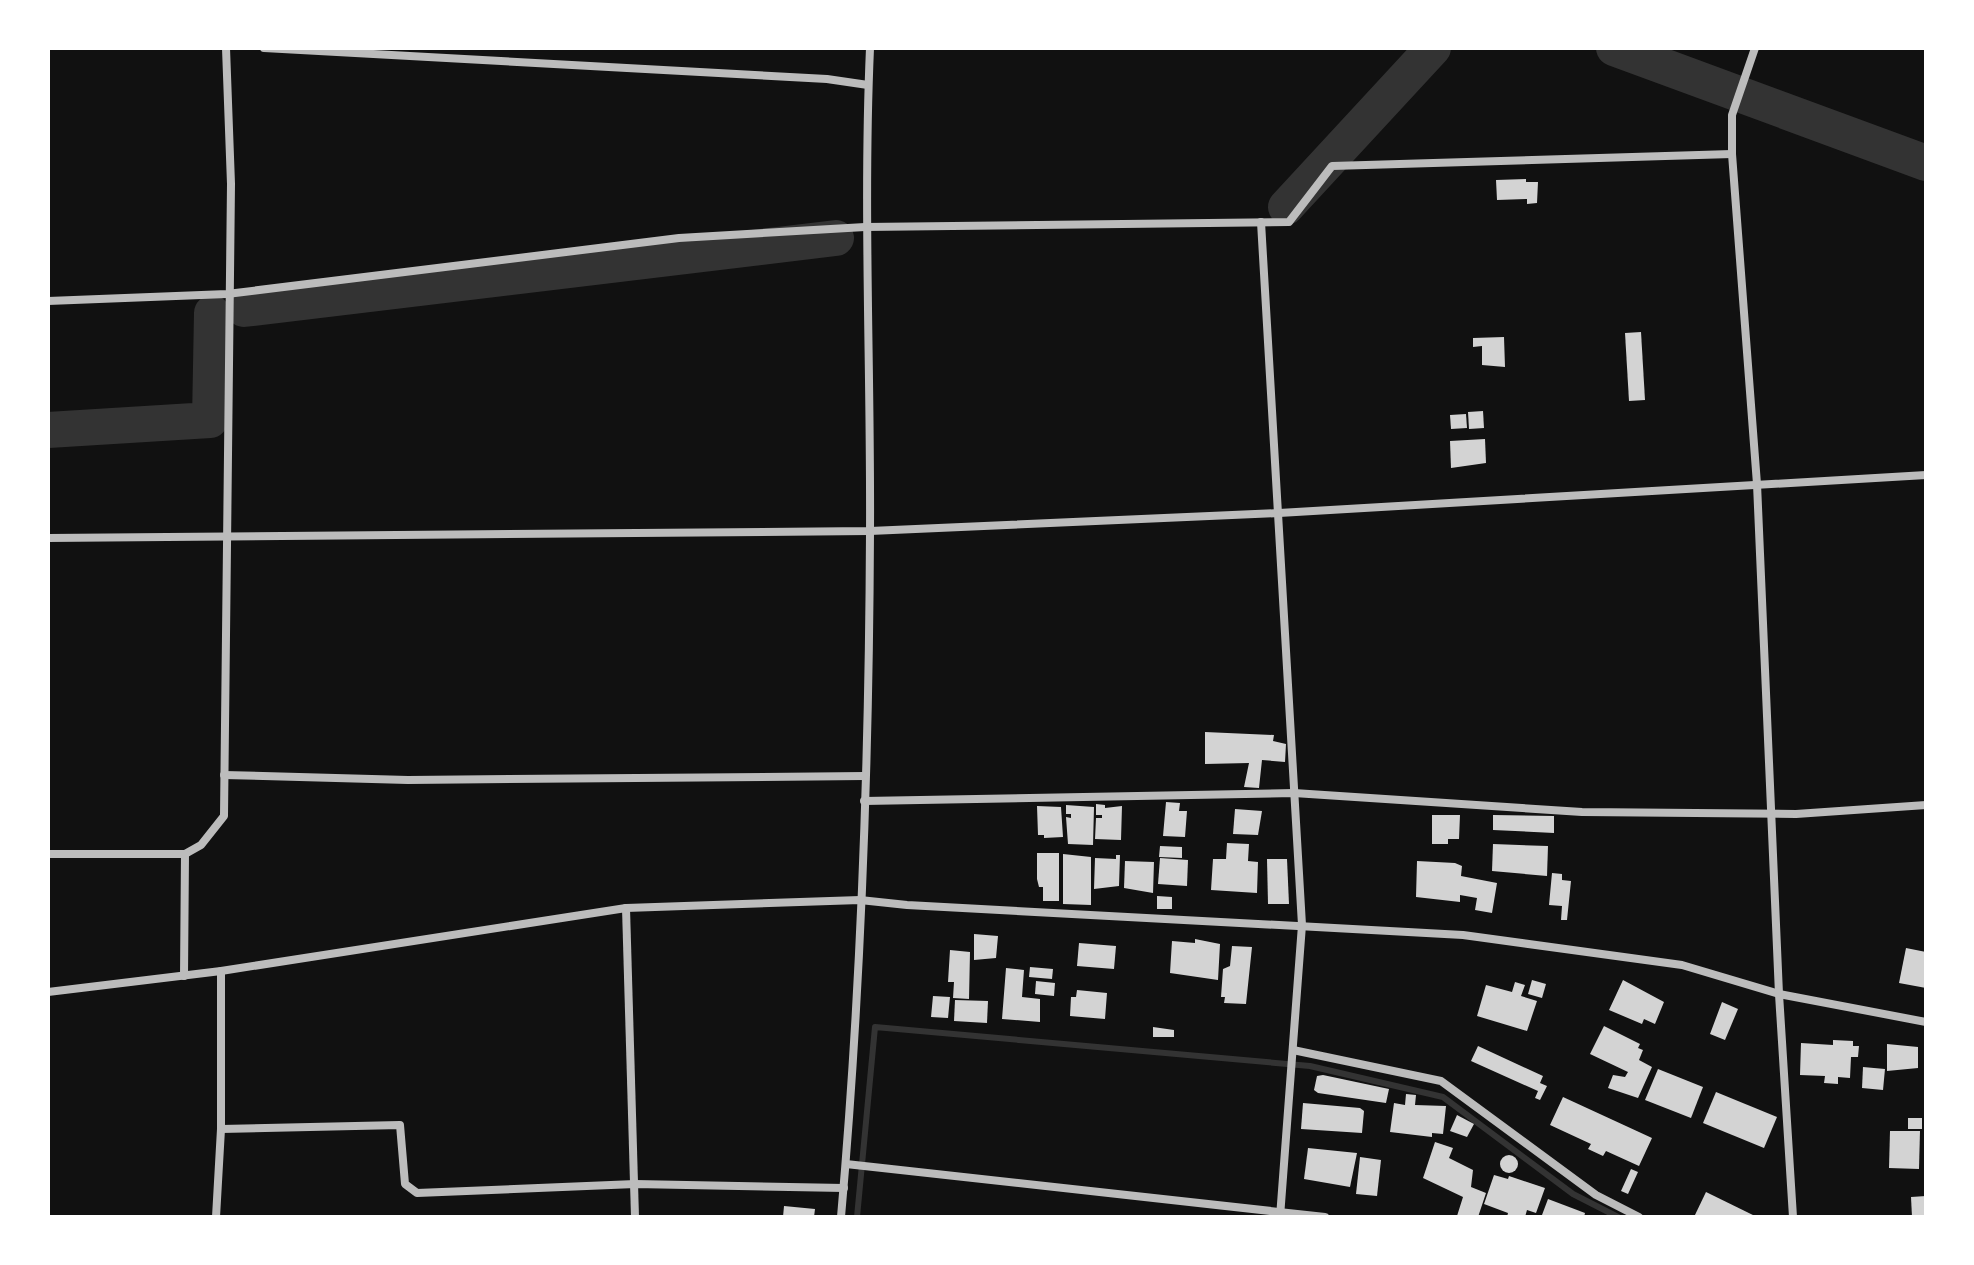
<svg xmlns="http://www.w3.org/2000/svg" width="1974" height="1265" font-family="Spectral,serif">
<rect width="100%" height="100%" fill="#111"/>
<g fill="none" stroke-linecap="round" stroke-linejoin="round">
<path stroke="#333" stroke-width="6" d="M857,1217L875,1027L1310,1066L1443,1097L1573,1194L1618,1217"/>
<g stroke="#333" stroke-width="36">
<path d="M1614,48L1926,163"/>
<path d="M1286,207L1433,48"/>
<path d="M244,309L836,238"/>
<path d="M48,430L210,420L212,313"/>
</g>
</g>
<g fill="#d3d3d3">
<path d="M1526,179V182H1538L1537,203L1527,204V199L1497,200L1496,180Z"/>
<path d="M1641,332L1645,400L1629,401L1625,333Z"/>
<path d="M1504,337L1505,367L1482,365V346L1473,347V338Z"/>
<path d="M1483,411L1484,428L1469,429L1468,412Z"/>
<path d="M1466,414L1467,428L1451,429L1450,415Z"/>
<path d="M1485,439L1486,463L1451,468L1450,441Z"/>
<path d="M1205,732L1274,735L1273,741L1286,744L1285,762L1262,760L1259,788L1244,787L1249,763L1205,764Z"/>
<path d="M1166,802L1180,803L1179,811H1187L1185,837L1163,836Z"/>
<path d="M1096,804L1105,805V808L1122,806L1121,840L1095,839L1096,818H1102V815H1096Z"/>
<path d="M1066,805L1094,807L1093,845L1068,844L1066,817L1071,818V814H1066Z"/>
<path d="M1037,806L1061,807L1063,837L1044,838V835H1038Z"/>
<path d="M1235,809L1262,811L1258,835L1233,834Z"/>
<path d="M1432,815H1460L1459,839H1448V844H1432Z"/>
<path d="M1493,815L1554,816V833L1493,830Z"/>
<path d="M1227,843L1249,844L1248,861L1258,862L1257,893L1211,890L1213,859H1226Z"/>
<path d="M1493,844L1548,846L1547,876L1492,871Z"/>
<path d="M1160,846L1182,847V858L1159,857Z"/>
<path d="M1037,853H1059V901H1043V887H1039L1037,879Z"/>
<path d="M1063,854L1091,857V905L1063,904Z"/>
<path d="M1116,855H1120L1119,886L1094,889L1095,858L1116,859Z"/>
<path d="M1160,858L1188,860L1187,886L1158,884Z"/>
<path d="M1267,859H1287L1289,904H1268Z"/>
<path d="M1125,861L1154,862L1153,893L1124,888Z"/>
<path d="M1417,861L1455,863L1462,866L1461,876L1497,883L1492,913L1475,910L1477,898L1460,895V902L1416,897Z"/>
<path d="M1552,873L1562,874V880L1571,881L1567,920H1561L1562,906L1549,905Z"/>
<path d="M1157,896L1172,897V909H1157Z"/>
<path d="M974,934L998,936L996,958L974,960Z"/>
<path d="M1195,939L1220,944L1218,980L1170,973L1172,941L1195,943Z"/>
<path d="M1079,943L1116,946L1114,969L1077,966Z"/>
<path d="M1232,946L1252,947L1246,1004L1224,1003L1225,997H1221L1223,969L1230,966Z"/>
<path d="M1906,948L1926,952V988L1899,983Z"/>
<path d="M950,950L970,952L969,999L953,998L954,982H948Z"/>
<path d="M1030,967L1053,969L1052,979L1029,977Z"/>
<path d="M1006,968L1024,970L1022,997L1040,999V1022L1002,1019Z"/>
<path d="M1532,980L1546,984L1542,998L1528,994Z"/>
<path d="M1623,980L1664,1002L1655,1024L1644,1019L1642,1024L1609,1010Z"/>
<path d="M1036,981L1055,983L1054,996L1035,994Z"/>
<path d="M1515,982L1525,985L1521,996L1537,1001L1527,1031L1477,1016L1486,985L1512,992Z"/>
<path d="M1077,990L1107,993L1105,1019L1070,1016L1071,997H1076Z"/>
<path d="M933,996L950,997L948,1018L931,1017Z"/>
<path d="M955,1000L988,1001L987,1023L954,1021Z"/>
<path d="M1722,1002L1738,1009L1725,1040L1710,1034Z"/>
<path d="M1604,1026L1640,1044L1638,1048L1643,1050L1639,1060L1652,1067L1638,1098L1608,1088L1613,1075L1625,1077L1628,1072L1590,1054Z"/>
<path d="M1153,1027L1174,1030V1037H1153Z"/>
<path d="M1833,1040L1853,1041V1046H1859L1858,1057H1851L1850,1078L1838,1077V1084L1824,1083L1825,1076L1800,1075L1801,1043L1833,1045Z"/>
<path d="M1887,1044L1918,1047V1068L1887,1071Z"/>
<path d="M1478,1046L1543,1076L1540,1083L1547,1086L1540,1100L1535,1098L1538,1091L1471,1061Z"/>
<path d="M1863,1067L1885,1069L1883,1090L1862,1088Z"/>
<path d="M1658,1069L1703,1087L1691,1118L1645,1100Z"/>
<path d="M1323,1075L1389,1089L1386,1103L1318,1093L1314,1090L1317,1076Z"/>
<path d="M1716,1092L1777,1117L1764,1148L1703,1123Z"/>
<path d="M1406,1094L1416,1095L1415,1105L1446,1106L1443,1134L1432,1133V1137L1390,1132L1394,1103L1405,1105Z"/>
<path d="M1563,1097L1652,1138L1639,1166L1606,1151L1603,1156L1588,1149L1591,1144L1550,1125Z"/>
<path d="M1303,1103L1360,1108L1364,1111L1362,1133L1301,1129Z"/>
<path d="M1457,1115L1474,1124L1467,1137L1450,1131Z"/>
<rect x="1908" y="1118" width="14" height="11"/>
<path d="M1890,1131H1920L1919,1169L1889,1168Z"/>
<path d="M1435,1142L1453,1148L1449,1158L1473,1170L1471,1187L1486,1193L1478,1217L1457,1216L1463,1197L1423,1178Z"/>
<path d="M1308,1148L1357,1153L1350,1187L1304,1179Z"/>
<circle cx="1509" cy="1164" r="9"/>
<path d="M1360,1157L1381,1160L1377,1196L1356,1194Z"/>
<path d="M1631,1169L1638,1172L1628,1194L1621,1191Z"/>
<path d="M1494,1175L1508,1179L1509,1176L1545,1188L1536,1213L1527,1210L1525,1217H1507L1508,1213L1484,1204Z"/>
<path d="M1706,1192L1757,1217H1694Z"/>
<path d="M1926,1196V1217H1912L1911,1197Z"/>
<path d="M1548,1199L1585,1213L1584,1217L1542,1215Z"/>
<path d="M784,1206L815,1209L814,1217H783Z"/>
</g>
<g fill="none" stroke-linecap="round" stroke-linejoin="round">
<g stroke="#bcbcbc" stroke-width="8">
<path d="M264,48L827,79L868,85"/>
<path d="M1755,48L1732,115V154L1757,484L1779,994L1793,1217"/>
<path d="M1261,222L1302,925L1280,1217"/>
<path d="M48,301L227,294L679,238L865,227L1289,222L1332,166L1732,154"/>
<path d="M48,538L870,531L1279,513L1926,475"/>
<path d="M224,775L408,780L865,776"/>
<path d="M864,801L1294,793L1582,812L1796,814L1926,805"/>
<path d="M48,854H185L201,845L224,816L231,184L226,48"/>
<path d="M626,908L635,1217"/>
<path d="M184,976L185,854"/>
<path d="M48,992L221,971L626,908L860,900L907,905L1463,935L1682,965L1779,994L1926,1022"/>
<path d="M1293,1050L1441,1081L1596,1195L1639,1217"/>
<path d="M221,1129L400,1125L405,1184L417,1193L635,1184L844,1188"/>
<path d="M846,1164L1325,1217"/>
<path d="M216,1217L221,1129V971"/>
<path d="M841,1217C861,990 869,761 870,533C871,371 863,210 870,48"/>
</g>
</g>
<rect width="1974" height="1265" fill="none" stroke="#ffffff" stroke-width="100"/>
</svg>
